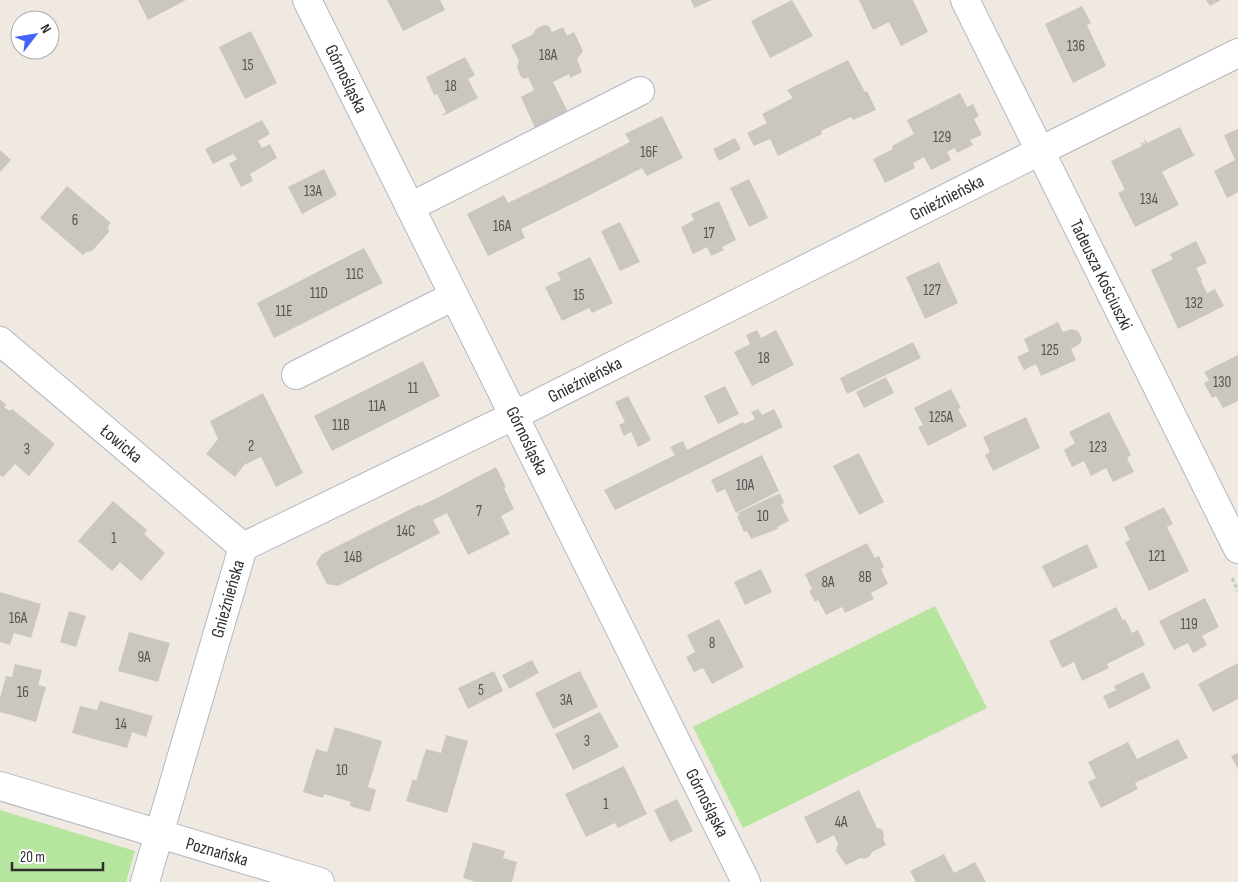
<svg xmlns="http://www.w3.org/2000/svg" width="1238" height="882" font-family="'Sofia Sans Condensed',sans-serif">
<rect width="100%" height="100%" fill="#efe9e1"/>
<g fill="#b6e59e">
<path d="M935,606L987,708L743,828L693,727Z"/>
<path d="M0,810L135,851L126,882H0Z"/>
</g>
<g fill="#cbc7bf">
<path d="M138,0H186L148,20Z"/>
<path d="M387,0H440L445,10L403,31Z"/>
<path d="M691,0H712L694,8Z"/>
<path d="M792,0L813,36L770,58L751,21Z"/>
<path d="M859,0H913L928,32L901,46L889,22L873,30Z"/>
<path d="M1206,0H1221L1210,6Z"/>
<path d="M1082,6L1091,23L1087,25L1106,66L1073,83L1045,24Z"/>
<path d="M544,25L549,26L552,32L563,27L567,36L574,32L583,51L577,59L582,72L570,78L569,74L553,82L568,112L535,128L521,97L534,90L528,77L525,79L521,77L517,67L519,61L511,45L532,35L536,29Z"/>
<path d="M251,31L277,83L245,99L219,47Z"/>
<path d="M465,57L475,75L468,79L478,98L443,116L442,115L446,112L437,94L434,95L426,77Z"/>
<path d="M848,60L865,92L867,91L876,110L853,120L851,117L821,131L822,134L778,156L770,139L754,146L747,133L767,123L762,114L793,98L787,90Z"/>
<path d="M960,93L967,107L973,104L979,116L974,119L982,135L970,140L973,145L957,153L955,148L947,152L951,160L931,170L924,157L913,163L915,168L885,183L873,159L893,149L892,146L914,134L907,120Z"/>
<path d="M662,116L683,158L647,176L642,168L582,199L521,229L525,238L488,256L467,214L504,195L508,203L569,173L630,142L625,134Z"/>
<path d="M262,120L270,134L258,141L262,148L270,144L277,158L250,174L253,181L241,187L229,164L237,159L233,154L213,164L205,149Z"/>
<path d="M1180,127L1193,154L1194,153L1195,155L1162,172L1179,205L1135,227L1118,193L1124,190V188L1111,161L1142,146L1141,143L1143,142L1144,145L1145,144L1144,138L1147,143Z"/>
<path d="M1238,129V192L1227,198L1214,171L1235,160L1224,135Z"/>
<path d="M735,138L741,149L719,161L713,149Z"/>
<path d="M0,150L11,160L0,172Z"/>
<path d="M324,169L337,195L302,214L288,187Z"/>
<path d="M749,179L768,218L749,227L730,188Z"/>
<path d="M67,186L111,223L108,226L109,232L92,251L86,252L83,255L40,218Z"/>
<path d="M719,201L736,240L722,247L724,250L711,256L707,247L693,254L681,227L694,220L691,214Z"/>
<path d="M620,222L640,262L620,271L601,231Z"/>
<path d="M1196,241L1207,263L1196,268L1202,280L1201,281L1207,293L1215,289L1224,306L1178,329L1151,270L1173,259L1170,254Z"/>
<path d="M364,248L383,283L274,338L257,303Z"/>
<path d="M590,257L613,303L592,313L589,308L562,321L545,287L561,280L557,273Z"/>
<path d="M939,262L958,303L925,319L906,277Z"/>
<path d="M1058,322L1063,332L1072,329L1078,331L1082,338L1080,344L1071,349L1076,360L1041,376L1036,364L1024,370L1017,357L1029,351L1024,339Z"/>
<path d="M757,330L761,338L776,330L794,365L752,386L734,352L750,344L746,335Z"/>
<path d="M913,342L921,358L847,394L840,378Z"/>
<path d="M1238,355V401L1223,408L1216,396L1212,398L1204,383L1209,380L1204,372Z"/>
<path d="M423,361L440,396L332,451L314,416Z"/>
<path d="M886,377L894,393L864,408L856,392Z"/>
<path d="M725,386L739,414L718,424L704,396Z"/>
<path d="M951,389L961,408L958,409L967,426L928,446L918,427L923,425L914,408Z"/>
<path d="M263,393L303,473L276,487L261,457L244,465L235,477L206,454L218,439L210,421Z"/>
<path d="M628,396L651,440L638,447L631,432L624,436L619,425L625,422L615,402Z"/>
<path d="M0,399L6,405L4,407L10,411L12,409L55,444L29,476L15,464L3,477L0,475Z"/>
<path d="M758,409L762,415L774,409L783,427L615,510L604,490L675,455L670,447L683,441L687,450L743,422L744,424L755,419L751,412Z"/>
<path d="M1109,412L1131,455L1127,458L1134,472L1113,482L1106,468L1091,476L1084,461L1072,467L1064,450L1075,443L1069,432Z"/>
<path d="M1026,417L1040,448L993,471L985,455L990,452L983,437Z"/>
<path d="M859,453L884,502L859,515L833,466Z"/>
<path d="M762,455L779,491L736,513L725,489L717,493L711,480Z"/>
<path d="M496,467L506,487L504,488L514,509L501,516L510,534L468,555L447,513L433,520L440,533L338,586L327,584L316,563L322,554L419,505L420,506L439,497Z"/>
<path d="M780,493L784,503L781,504L789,521L777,527L778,529L751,539L747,531L744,532L737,516H739L738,513Z"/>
<path d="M113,501L147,530L144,534L165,553L141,581L120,562L112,571L78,541Z"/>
<path d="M1164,507L1173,524L1167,527L1189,571L1149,591L1125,542L1130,540L1124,527Z"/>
<path d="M867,543L875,558L879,556L884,567L881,569L888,584L871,593L874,599L845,613L842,607L826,615L818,600L815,602L809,591L812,589L805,574Z"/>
<path d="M1087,544L1098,567L1053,588L1042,566Z"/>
<path d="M761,569L772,592L745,605L734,582Z"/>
<path d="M0,592L41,604L31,638L14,633L10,645L0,642Z"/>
<path d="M1205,598L1219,627L1202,636L1207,645L1193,653L1188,643L1174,650L1159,621Z"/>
<path d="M1116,607L1123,620L1125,619L1132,633L1138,630L1145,645L1107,664L1109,668L1082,681L1074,662L1062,668L1049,641Z"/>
<path d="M69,611L86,616L76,647L60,642Z"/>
<path d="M719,619L744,667L712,684L703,668L694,672L686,657L695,652L687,635Z"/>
<path d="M129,632L170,643L158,682L118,671Z"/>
<path d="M532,660L539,673L509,689L502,675Z"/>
<path d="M1238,663V699L1213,712L1198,684Z"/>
<path d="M15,664L42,670L38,685L46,687L36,722L0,712V698L6,676L12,677Z"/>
<path d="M494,671L503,691L468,709L458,688Z"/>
<path d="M580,671L598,707L553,729L535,693Z"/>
<path d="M1143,672L1151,688L1109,709L1103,696L1116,690L1114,686Z"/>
<path d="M100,701L153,716L146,737L132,732L127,748L72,733L80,706L97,710Z"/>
<path d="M600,712L619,747L573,770L555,734Z"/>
<path d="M335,727L382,741L368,787L376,790L370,812L350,806L351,802L324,794L323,798L303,792L316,749L327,752Z"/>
<path d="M446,735L468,741L447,813L406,801L413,779L416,781L426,749L441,753Z"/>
<path d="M1178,739L1188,758L1135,783L1138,789L1101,808L1088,782L1096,778L1088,762L1128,742L1137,759Z"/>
<path d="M1238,753V769L1231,756Z"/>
<path d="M624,766L647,814L618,828L615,823L586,837L565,794Z"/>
<path d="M859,790L877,828L882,829L884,835L883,839L886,845L872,852L870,856L864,859L861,858L846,865L836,851L838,844L834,835L817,844L804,817Z"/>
<path d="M677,799L693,831L670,842L654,810Z"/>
<path d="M473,842L505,851L503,858L517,862L512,882H476L463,878Z"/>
<path d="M944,854L954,873L975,862L986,882H916L910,871Z"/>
</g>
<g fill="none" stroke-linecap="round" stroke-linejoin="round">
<defs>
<g id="minor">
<path d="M307,0L746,882"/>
<path d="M965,0L1238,549"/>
<path d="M410,207L640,91"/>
<path d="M0,341L243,547"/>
<path d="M296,375L454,296"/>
<path d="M0,786L320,882"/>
<path d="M145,882L243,547L515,415L1040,151L1238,53"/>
</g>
</defs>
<use href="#minor" stroke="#b4b7c1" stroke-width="30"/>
<path stroke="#c9c9c9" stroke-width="3" stroke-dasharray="4 2.5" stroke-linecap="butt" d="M1232,578L1238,591"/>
<use href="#minor" stroke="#fff" stroke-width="28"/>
</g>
<g text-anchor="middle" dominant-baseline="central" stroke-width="4.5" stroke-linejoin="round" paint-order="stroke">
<g font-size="15" fill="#555452">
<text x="1076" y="46">136</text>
<text x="548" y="55">18A</text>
<text x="248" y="65">15</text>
<text x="451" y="86">18</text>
<text x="942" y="137">129</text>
<text x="649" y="152">16F</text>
<text x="313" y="191">13A</text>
<text x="1149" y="199">134</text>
<text x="75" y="220">6</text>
<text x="502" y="226">16A</text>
<text x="709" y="233">17</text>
<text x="355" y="274">11C</text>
<text x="932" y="290">127</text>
<text x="319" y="293">11D</text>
<text x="579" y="295">15</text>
<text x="1194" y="303">132</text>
<text x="284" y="311">11E</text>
<text x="1050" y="350">125</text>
<text x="764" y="358">18</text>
<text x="1222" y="382">130</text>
<text x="413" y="388">11</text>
<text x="377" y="406">11A</text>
<text x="941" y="417">125A</text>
<text x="341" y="425">11B</text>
<text x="251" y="446">2</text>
<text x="1098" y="447">123</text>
<text x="27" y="449">3</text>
<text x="745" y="485">10A</text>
<text x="479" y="511">7</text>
<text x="763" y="516">10</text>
<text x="406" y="531">14C</text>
<text x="114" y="538">1</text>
<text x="1157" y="556">121</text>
<text x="353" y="557">14B</text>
<text x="865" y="577">8B</text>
<text x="828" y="582">8A</text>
<text x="18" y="618">16A</text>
<text x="1189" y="624">119</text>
<text x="712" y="643">8</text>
<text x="144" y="657">9A</text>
<text x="481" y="690">5</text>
<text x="23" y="692">16</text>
<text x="566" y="700">3A</text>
<text x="121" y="724">14</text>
<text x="587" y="741">3</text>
<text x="342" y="770">10</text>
<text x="606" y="804">1</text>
<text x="841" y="822">4A</text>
</g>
<g font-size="18" fill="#2e2e2e" stroke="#fff">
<text transform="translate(346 79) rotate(64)">Górnośląska</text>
<text transform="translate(947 198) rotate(-27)">Gnieźnieńska</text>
<text transform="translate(1101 275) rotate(64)">Tadeusza Kościuszki</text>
<text transform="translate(585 380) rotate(-27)">Gnieźnieńska</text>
<text transform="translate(527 441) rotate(64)">Górnośląska</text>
<text transform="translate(121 444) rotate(40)">Łowicka</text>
<text transform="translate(228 599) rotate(-74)">Gnieźnieńska</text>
<text transform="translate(707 803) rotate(63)">Górnośląska</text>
<text transform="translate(217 852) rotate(16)">Poznańska</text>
</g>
</g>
<g transform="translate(35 35) rotate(59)"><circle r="24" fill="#ffffff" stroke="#ababab"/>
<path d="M0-4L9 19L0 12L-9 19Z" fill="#4264fb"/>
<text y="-8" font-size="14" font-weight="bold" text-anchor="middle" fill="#2e2e2e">N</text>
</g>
<path d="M12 862v8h91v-8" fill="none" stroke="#2e2e2e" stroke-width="2.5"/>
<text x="20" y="862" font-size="15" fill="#2e2e2e" stroke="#ffffff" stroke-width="4" paint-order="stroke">20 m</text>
</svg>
